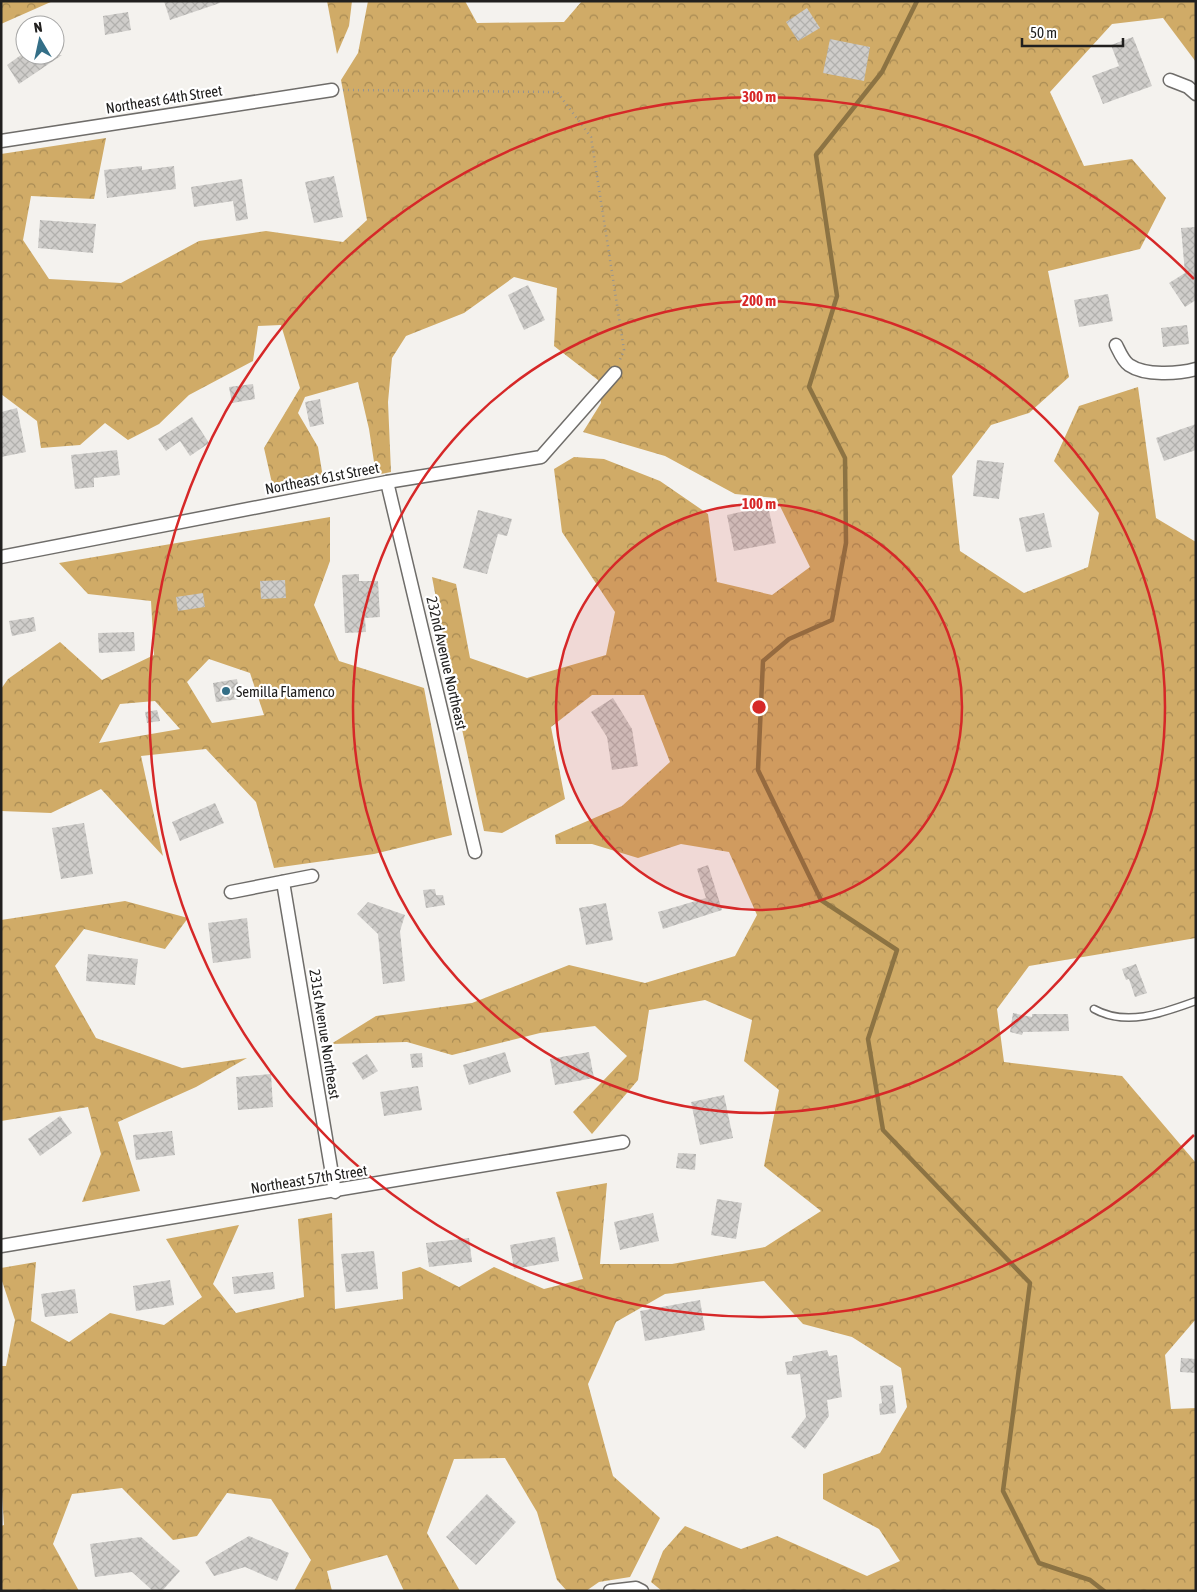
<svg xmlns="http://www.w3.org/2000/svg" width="1197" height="1592" font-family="'Asap Condensed',sans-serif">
<defs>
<pattern id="forest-crowns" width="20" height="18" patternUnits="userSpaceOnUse" patternTransform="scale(1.25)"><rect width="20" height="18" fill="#d0ab67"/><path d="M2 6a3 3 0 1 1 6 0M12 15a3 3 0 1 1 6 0" fill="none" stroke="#a88b54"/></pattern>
<pattern id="building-cross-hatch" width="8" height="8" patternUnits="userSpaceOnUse" patternTransform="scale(1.25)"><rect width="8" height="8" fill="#cfcdca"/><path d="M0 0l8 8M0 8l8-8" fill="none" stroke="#b1b0ad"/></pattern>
</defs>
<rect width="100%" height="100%" fill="#f4f2ee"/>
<g fill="url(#forest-crowns)" fill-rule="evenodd">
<path d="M1,1H53L1,24Z"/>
<path d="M327,1H352L349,26L337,54Z"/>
<path d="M368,1H465L477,23L564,22L582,1H1196V62L1163,18L1112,24L1050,92L1084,166L1132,159L1166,198L1140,249L1048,271L1069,377L1029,413L991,425L952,476L960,551L1024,593L1088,567L1099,513L1054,461L1079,406L1138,387L1156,518L1196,542V938L1029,966L997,1009L1004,1062L1122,1076L1196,1163V1319L1165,1355L1171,1409L1196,1408V1591H662L651,1582L663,1551L685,1526L741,1549L777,1536L867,1576L900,1561L879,1529L823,1499V1474L880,1453L907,1407L901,1368L852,1337L803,1324L764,1281L665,1294L616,1322L588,1384L613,1476L660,1518L630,1577L599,1582L586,1591H567L557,1580L537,1512L505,1458L454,1459L427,1533L460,1591H404L387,1555L327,1571L332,1591H294L311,1560L271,1499L227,1493L197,1536L173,1540L122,1488L72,1494L53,1544L79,1591H1V1526L4,1525L1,1479V1366H6L15,1320L1,1278V1268L36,1262L31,1321L69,1342L110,1313L164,1325L202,1297L166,1239L239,1225L213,1284L236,1313L304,1297L298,1219L332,1213L335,1309L403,1299L402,1272L420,1267L459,1287L494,1267L544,1289L583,1279L556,1192L607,1183L600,1264H672L765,1247L821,1211L764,1166L779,1090L744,1061L752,1020L705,1000L649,1010L638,1080L592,1134L573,1112L627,1056L595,1026L540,1033L452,1055L407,1042L331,1044L376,1016L472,1003L569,965L645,983L735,956L757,915L729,852L681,844L638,858L592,844H556L555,835L622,806L670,762L644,695H592L551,727L565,799L502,833L484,831L452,683L432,577L456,584L470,658L527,678L606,655L615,612L562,532L554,469L574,457L604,459L660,481L708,514L717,582L772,595L810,567L776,498L735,494L665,456L583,432L601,403L598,380L554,346L557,288L514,277L464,313L406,336L392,358L388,402L391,472L376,475L369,429L358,382L305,397L298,413L318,447L324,484L274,492L264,448L300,388L281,325L258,326L253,361L189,395L159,424L128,440L105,423L80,445L41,448L37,421L1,394V154L106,138L94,199L31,196L23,240L49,279L121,283L199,241L266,231L343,242L367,220L341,80L358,53Z"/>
<path d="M330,517V561L314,605L339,661L424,688L452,835L374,854L274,868L256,802L206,749L141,756L163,856L101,789L51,813L1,811V689L8,679L60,642L102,680L154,655L151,601L88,594L59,563ZM209,659L250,673L264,715L212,723L187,682ZM155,701L180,729L99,743L120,704Z"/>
<path d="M125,901L188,918L165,949L84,929L55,966L96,1038L182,1068L247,1058L196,1087L118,1122L140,1191L82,1202L101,1154L88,1107L1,1121V920Z"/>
</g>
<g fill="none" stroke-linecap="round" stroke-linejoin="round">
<path stroke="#8c7343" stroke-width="4.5" d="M917,1L882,72L816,155L837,296L809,387L845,458L846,543L832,620L789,639L763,661L758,770L821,900L897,950L868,1039L883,1130L1030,1283L1003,1491L1039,1563L1090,1580L1104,1591"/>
</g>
<g fill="url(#building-cross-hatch)">
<path d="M164,1H219L220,3L170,20Z"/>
<path d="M807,8L820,28L798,41L786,22Z"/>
<path d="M128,12L131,30L105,35L103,16Z"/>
<path d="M1133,37L1152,86L1103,104L1092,76L1119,66L1111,45Z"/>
<path d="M830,39L870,47L864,81L823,73Z"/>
<path d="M21,55H62L19,84L7,65Z"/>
<path d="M142,166V170L174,166L176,189L107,198L104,170Z"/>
<path d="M334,176L343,217L314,223L305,182Z"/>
<path d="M242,179L248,219L236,221L233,201L194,207L191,187Z"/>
<path d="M40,220L96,224L93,253L38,248Z"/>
<path d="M1196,227V300L1185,307L1169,283L1185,273L1181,228Z"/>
<path d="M528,285L545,320L524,330L508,295Z"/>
<path d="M1108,294L1113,321L1079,327L1074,300Z"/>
<path d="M1187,325L1189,344L1163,347L1161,328Z"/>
<path d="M253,384L255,399L232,403L229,387Z"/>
<path d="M320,399L324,424L310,427L305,402Z"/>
<path d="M17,408L26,452L1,457V412Z"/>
<path d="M192,417L209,443L190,456L180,441L166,451L158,439Z"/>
<path d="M1196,424V450L1164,461L1156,438Z"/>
<path d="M117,450L120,475L94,478V487L75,489L71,455Z"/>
<path d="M977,460L1004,463L999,499L973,496Z"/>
<path d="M768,506L776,543L734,551L727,515Z"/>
<path d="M478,510L512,519L507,536L498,534L487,574L463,568Z"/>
<path d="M1044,513L1052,547L1026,552L1019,518Z"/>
<path d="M359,574V581H378L380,617L365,618L366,632L345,633L342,575Z"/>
<path d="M285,580L286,598L261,599L260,581Z"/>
<path d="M203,593L205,607L178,611L176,597Z"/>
<path d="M34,617L36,631L12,636L9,621Z"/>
<path d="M134,632L135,651L99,653L98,633Z"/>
<path d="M237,679L240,699L216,702L213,683Z"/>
<path d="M613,698L632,729L638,766L612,770L607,737L591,712Z"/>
<path d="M157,710L160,721L147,723L145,712Z"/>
<path d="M215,803L224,823L180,841L172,822Z"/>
<path d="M84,823L93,874L61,879L52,828Z"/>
<path d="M708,865L722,910L663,929L658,912L706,898L697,869Z"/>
<path d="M435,889L436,895H443L445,905L426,908L423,890Z"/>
<path d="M368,902L405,915L400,931L405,981L383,984L378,934L357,914Z"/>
<path d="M606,903L613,940L586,945L579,908Z"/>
<path d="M247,918L251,958L213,963L208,923Z"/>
<path d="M88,954L138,959L135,985L86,981Z"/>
<path d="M1136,964L1147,993L1135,997L1129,979L1126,980L1122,969Z"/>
<path d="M1013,1013L1032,1017V1014H1068L1069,1031L1023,1032L1022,1035L1010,1032Z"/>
<path d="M505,1052L511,1072L469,1085L463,1065Z"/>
<path d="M589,1052L594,1078L555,1085L550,1059Z"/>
<path d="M422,1053L423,1067L412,1068L410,1054Z"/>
<path d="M367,1054L378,1071L363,1080L352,1063Z"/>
<path d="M271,1074L273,1107L238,1110L236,1077Z"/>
<path d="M418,1086L422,1110L384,1116L380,1092Z"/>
<path d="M724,1095L733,1138L700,1145L691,1102Z"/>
<path d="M60,1116L72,1133L40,1156L28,1139Z"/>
<path d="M172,1131L175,1155L136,1160L133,1135Z"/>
<path d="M678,1153L696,1154L695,1170L676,1168Z"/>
<path d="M717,1199L742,1203L736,1239L711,1235Z"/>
<path d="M653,1213L659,1241L620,1250L614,1222Z"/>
<path d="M555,1237L559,1261L514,1269L510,1245Z"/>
<path d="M469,1238L472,1262L429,1267L426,1243Z"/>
<path d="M374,1251L378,1289L346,1292L341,1254Z"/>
<path d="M273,1272L275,1289L234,1294L232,1277Z"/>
<path d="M170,1280L174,1305L136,1311L133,1286Z"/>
<path d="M75,1289L78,1313L45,1317L41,1294Z"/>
<path d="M700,1300L705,1330L645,1341L640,1311Z"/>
<path d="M827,1350L829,1356L837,1355L842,1397L827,1400L829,1416L805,1449L791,1437L806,1417L800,1374L787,1375L785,1362L792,1361L793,1356Z"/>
<path d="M1181,1358L1196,1359V1373L1180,1372Z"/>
<path d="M893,1385L896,1413L880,1415L879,1404L882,1403L880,1386Z"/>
<path d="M487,1494L516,1522L476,1565L446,1537Z"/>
<path d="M249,1536L289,1553L277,1581L245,1567L214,1576L205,1562Z"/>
<path d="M141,1537L180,1571L162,1591H153L132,1572L95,1577L90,1544Z"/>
</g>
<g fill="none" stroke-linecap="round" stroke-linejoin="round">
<defs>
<path id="lane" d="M1094,1009C1126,1027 1163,1013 1196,1001"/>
<g id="street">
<path d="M1170,80L1188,87L1196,94"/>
<path d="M1,141L332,90"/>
<path d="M1116,345C1119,351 1123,361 1129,365C1145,376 1178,374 1196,369"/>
<path d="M387,482L475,852"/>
<path d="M1,557L387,482L541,457L615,373"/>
<path d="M283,882L335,1192"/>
<path d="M231,892L312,876"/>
<path d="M1,1246L623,1142"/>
<path d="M610,1591L636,1588L642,1591"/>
</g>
</defs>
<use href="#lane" stroke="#6f6d6a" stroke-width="9"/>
<use href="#street" stroke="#6f6d6a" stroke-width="15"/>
<path stroke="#969491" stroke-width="2.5" stroke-dasharray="1 4" stroke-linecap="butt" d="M343,90L557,92L591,137L624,350L619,362"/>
<use href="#lane" stroke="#fff" stroke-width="6"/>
<use href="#street" stroke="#fff" stroke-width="12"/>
</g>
<circle cx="759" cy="707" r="203" fill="#d62828" fill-opacity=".12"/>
<g fill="none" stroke="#d62828" stroke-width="2.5">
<circle cx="759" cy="707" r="203"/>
<circle cx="759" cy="707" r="406"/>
<path d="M1194 1135A610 610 0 1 1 1194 279"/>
</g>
<circle fill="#346f87" stroke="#fff" stroke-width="2" cx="226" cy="691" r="5"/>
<g text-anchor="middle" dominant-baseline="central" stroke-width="4.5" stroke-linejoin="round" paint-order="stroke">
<g font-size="15" fill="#21201f" stroke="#fff">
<text transform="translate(164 99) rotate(-9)">Northeast 64th Street</text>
<text transform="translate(322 478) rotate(-11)">Northeast 61st Street</text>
<text transform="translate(447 663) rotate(77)">232nd Avenue Northeast</text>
<text transform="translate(325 1034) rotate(81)">231st Avenue Northeast</text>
<text transform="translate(309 1179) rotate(-9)">Northeast 57th Street</text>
</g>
<g font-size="15" fill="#21201f" stroke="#fff" text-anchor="start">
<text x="236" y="691">Semilla Flamenco</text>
</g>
</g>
<circle cx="759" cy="707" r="8" fill="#d62828" stroke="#fff" stroke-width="2.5"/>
<g font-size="15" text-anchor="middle" font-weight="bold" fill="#d62828" stroke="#fff" stroke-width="4.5" stroke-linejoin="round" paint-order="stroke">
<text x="759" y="102">300 m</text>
<text x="759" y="306">200 m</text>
<text x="759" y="509">100 m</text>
</g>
<rect width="1197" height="1592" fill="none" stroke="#21201f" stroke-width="5"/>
<g transform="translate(40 40) rotate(351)"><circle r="24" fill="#ffffff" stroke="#a6a6a5"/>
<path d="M0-4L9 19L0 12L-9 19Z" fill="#346f87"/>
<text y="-8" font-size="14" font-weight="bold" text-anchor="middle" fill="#21201f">N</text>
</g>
<path d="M1022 38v8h101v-8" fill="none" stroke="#21201f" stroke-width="2.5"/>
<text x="1030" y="38" font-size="15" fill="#21201f" stroke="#ffffff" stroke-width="4" paint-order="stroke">50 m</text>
</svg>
